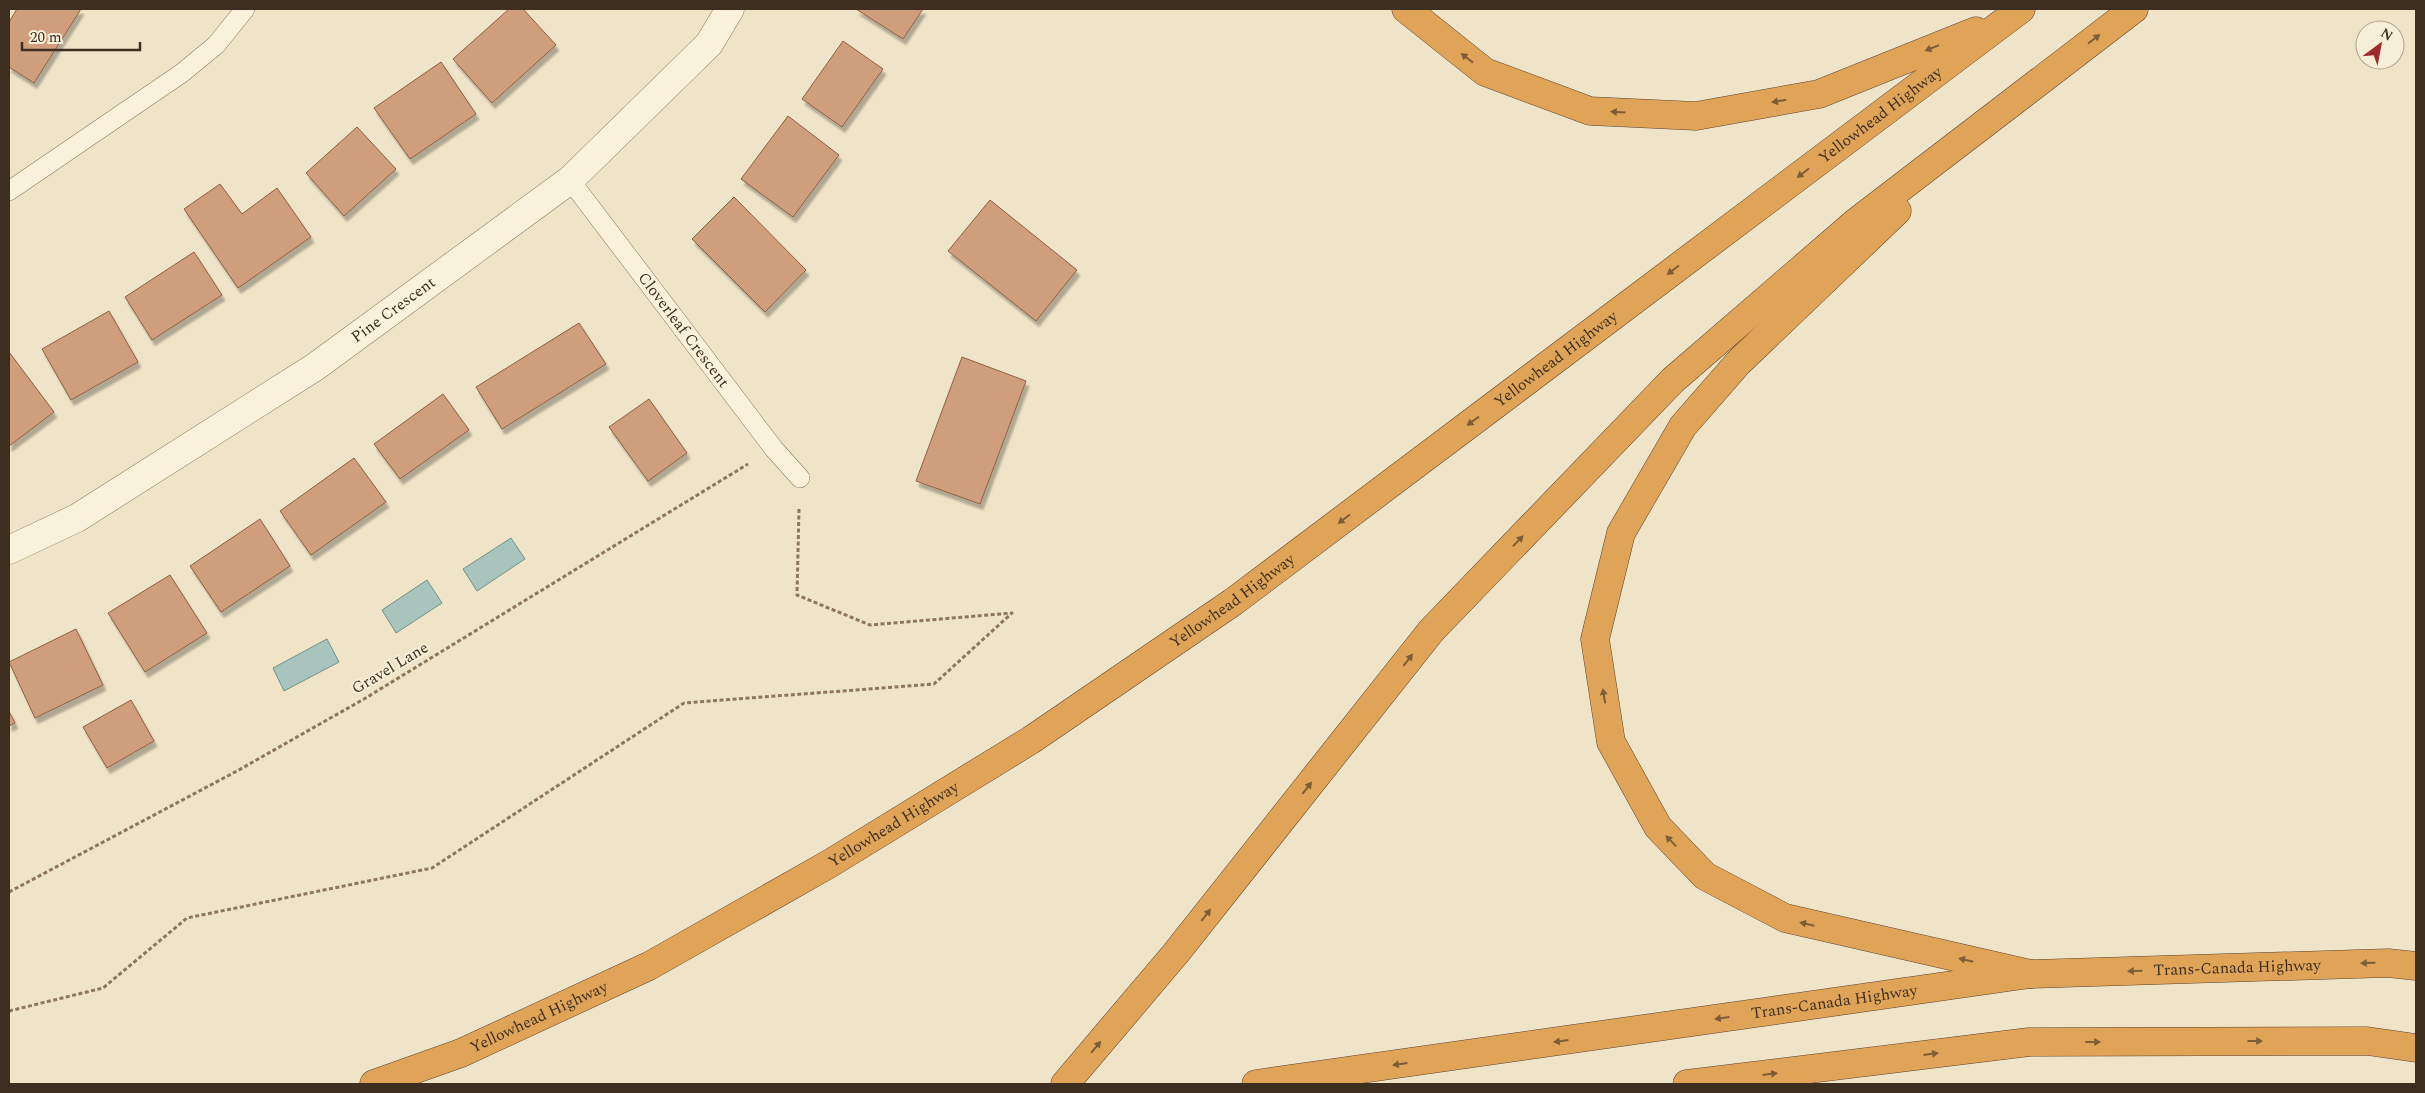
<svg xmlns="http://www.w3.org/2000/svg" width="2425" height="1093" font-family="Spectral,serif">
<defs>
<filter id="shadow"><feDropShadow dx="3" dy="5.5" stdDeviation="1" flood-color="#0004"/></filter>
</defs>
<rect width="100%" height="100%" fill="#f0e4c8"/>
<g fill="#a9c4bc" stroke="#6f938a">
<path d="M511,538L525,559L477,591L463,569Z"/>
<path d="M427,580L442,603L396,633L382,610Z"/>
<path d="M327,639L339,662L284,691L273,668Z"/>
</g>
<g fill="#cf9f7d" stroke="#8d5f41" filter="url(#shadow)">
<path d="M17,9H81L34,83L9,67V22Z"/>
<path d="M509,9H523L556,45L492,103L453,59Z"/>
<path d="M856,9H923L903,39Z"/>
<path d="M843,41L883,69L842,127L802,99Z"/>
<path d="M441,62L476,114L410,159L374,108Z"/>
<path d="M788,116L839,155L793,217L741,179Z"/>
<path d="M357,127L396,169L344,216L306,173Z"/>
<path d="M220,184L242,214L277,188L311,237L238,288L184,209Z"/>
<path d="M734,197L806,270L765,312L692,239Z"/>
<path d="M990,200L1077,270L1036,321L948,251Z"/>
<path d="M194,252L222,295L152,340L125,297Z"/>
<path d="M109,311L138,362L71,400L42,349Z"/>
<path d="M579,323L606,364L502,429L476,387Z"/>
<path d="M9,352L54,412L9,446Z"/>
<path d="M962,357L1026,381L980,504L916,481Z"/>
<path d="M443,394L469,430L400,479L374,444Z"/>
<path d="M649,399L687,453L648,481L609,427Z"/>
<path d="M354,458L386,502L311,555L280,511Z"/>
<path d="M260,519L290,566L221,612L190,566Z"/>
<path d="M170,575L207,633L145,672L108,613Z"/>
<path d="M76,629L103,685L35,718L9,662Z"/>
<path d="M131,700L154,741L107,768L83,727Z"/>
<path d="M9,711L15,723L9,726Z"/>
</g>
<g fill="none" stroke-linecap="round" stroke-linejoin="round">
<defs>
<g id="lane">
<path id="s1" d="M570,180L774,449L800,478"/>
<path d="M9,191L182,73L216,45L245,9"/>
</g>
<g id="street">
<path id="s2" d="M9,550L77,518L315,367L570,180L709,44L730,9"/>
</g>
<g id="highway">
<path d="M1406,9L1485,72L1590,111L1696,116L1819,94L1976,31"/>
<path d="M1897,211L1738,363L1683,426L1621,533L1595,639L1611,742L1658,827L1705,876L1785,918L2030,974"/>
<path id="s3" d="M374,1084L461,1053L649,966L829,864L1031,740L1233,602L2021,9"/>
<path d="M1065,1084L1176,953L1431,631L1673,380L1856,222L2134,9"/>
<path id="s4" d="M1256,1084L2030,974L2388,963L2416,966"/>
<path d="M1687,1084L2029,1042L2367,1041L2416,1048"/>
</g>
</defs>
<use href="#lane" stroke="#8d765c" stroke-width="20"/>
<use href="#street" stroke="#8d765c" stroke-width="29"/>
<use href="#highway" stroke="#5b4430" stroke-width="29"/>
<g stroke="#8d765c" stroke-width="3" stroke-dasharray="4 2.5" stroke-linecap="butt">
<path d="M9,892L237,771L364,699L748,464"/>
<path d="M9,1011L103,988L187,918L432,868L684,703L934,684L1012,613L870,625L797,595L799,509"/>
</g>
<use href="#lane" stroke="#faf1dc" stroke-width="19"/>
<use href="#street" stroke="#faf1dc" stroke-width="28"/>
<use href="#highway" stroke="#e0a458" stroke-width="28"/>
</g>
<defs><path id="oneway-solid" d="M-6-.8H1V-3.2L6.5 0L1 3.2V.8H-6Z" transform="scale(1.25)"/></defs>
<g fill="#7e5d36">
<use href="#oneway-solid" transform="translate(2094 39) rotate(-37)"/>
<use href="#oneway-solid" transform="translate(1932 48) rotate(158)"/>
<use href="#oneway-solid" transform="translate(1467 58) rotate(-142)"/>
<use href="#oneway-solid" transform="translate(1779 101) rotate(170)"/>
<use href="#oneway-solid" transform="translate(1618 112) rotate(-177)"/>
<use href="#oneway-solid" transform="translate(1803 173) rotate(143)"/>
<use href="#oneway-solid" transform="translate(1673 270) rotate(143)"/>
<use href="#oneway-solid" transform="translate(1473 421) rotate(143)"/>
<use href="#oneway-solid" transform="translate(1344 519) rotate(143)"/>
<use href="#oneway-solid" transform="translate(1518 541) rotate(-46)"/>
<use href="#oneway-solid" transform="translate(1408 660) rotate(-52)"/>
<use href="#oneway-solid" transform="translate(1604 696) rotate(-99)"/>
<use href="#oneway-solid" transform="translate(1307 788) rotate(-52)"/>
<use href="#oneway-solid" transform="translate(1671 841) rotate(-134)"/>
<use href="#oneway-solid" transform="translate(1206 915) rotate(-52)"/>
<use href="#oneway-solid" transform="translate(1807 924) rotate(-167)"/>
<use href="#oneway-solid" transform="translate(1966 960) rotate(-167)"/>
<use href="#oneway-solid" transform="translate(2368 963) rotate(178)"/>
<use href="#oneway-solid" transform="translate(2135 971) rotate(178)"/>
<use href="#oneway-solid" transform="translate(1722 1018) rotate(172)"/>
<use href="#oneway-solid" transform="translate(1561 1041) rotate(172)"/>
<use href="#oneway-solid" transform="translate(2255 1041)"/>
<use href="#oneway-solid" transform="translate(2093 1042)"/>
<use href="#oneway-solid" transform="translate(1096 1047) rotate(-50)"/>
<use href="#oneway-solid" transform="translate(1931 1054) rotate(-7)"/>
<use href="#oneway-solid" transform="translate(1400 1064) rotate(172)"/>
<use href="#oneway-solid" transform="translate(1770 1074) rotate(-7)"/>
</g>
<g text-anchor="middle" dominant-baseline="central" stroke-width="4" stroke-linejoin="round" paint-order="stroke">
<g font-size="16" fill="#3d2e20" stroke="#f7eed8">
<text stroke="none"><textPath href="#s3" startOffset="1798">Yellowhead Highway</textPath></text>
<text stroke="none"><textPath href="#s2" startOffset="454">Pine Crescent</textPath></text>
<text stroke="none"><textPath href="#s1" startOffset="188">Cloverleaf Crescent</textPath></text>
<text stroke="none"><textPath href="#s3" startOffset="1392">Yellowhead Highway</textPath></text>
<text stroke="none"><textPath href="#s3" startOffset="988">Yellowhead Highway</textPath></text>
<text transform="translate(390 668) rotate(-31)">Gravel Lane</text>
<text stroke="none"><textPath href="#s3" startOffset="582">Yellowhead Highway</textPath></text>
<text stroke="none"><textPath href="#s4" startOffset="989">Trans-Canada Highway</textPath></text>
<text stroke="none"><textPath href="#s4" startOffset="584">Trans-Canada Highway</textPath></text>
<text stroke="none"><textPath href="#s3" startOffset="178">Yellowhead Highway</textPath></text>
</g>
</g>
<rect width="2425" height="1093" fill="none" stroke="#3d2e20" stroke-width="20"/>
<g transform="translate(2380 45) rotate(32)"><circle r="24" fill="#f7eed8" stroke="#ada18e"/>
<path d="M0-4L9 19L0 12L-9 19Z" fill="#9e2a2b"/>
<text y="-8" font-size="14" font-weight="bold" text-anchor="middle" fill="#3d2e20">N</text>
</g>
<path d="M22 42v8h118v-8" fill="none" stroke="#3d2e20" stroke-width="2.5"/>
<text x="30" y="42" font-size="15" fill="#3d2e20" stroke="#f7eed8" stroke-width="4" paint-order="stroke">20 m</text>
</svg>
